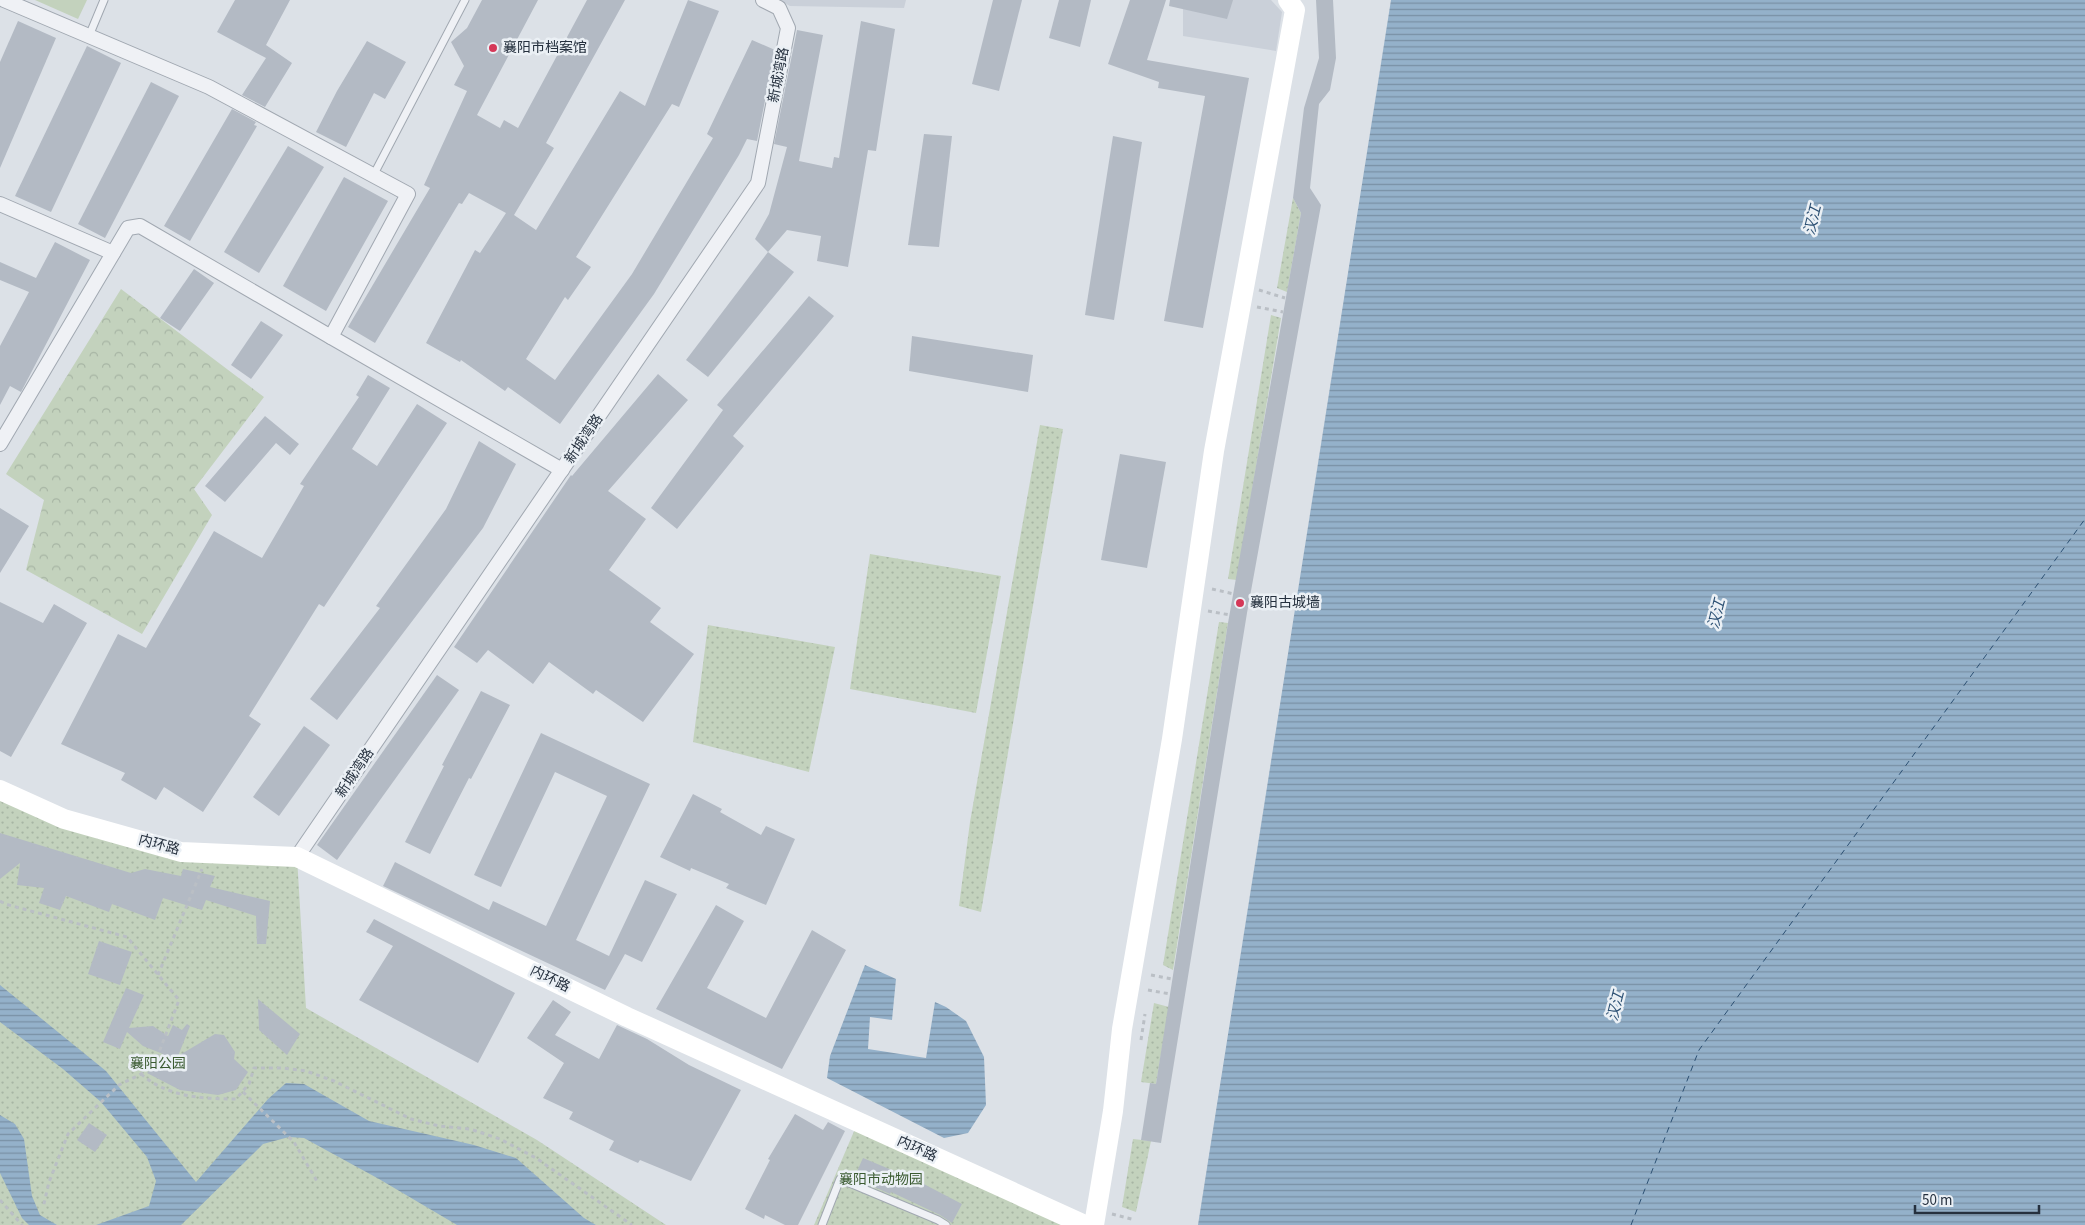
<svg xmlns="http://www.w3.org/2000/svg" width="2085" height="1225" font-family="'Source Sans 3','Noto Sans SC',sans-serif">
<defs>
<pattern id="forest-crowns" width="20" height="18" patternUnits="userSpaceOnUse" patternTransform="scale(1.25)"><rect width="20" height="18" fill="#c3d2bd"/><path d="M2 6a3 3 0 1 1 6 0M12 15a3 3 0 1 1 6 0" fill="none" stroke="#a7b5a4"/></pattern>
<pattern id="park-dots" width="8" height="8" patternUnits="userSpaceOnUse" patternTransform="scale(1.25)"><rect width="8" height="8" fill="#c3d2bd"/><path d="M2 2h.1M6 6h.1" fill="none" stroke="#a7b5a4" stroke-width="1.8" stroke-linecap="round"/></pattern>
<pattern id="water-rules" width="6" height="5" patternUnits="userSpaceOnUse" patternTransform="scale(1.25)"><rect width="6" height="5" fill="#94b1ca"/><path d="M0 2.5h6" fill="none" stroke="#7990a5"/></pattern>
</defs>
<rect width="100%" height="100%" fill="#dce1e7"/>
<g fill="#cad0d9">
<path d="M779,0H906L904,8L790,6Z"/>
<path d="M1183,0H1271L1282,12L1276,51L1183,36Z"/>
</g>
<path fill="url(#forest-crowns)" d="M121,289L264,397L194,489L212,515L142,634L26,570L44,500L6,474Z"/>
<g fill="url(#park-dots)">
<path d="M1293,198L1301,213L1287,292L1277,288Z"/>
<path d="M1271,315L1281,318L1237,580L1228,579Z"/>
<path d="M1040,425L1063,429L981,912L959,906L970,822Z"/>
<path d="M870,554L1001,576L976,713L850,689Z"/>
<path d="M1219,622L1228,623L1173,970L1163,965Z"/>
<path d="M708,625L835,647L809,772L693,742Z"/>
<path d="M0,790L181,852L297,857L306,1008L537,1140L666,1225H0Z"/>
<path d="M1154,1003L1169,1007L1156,1084L1141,1082Z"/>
<path d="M858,1122L1085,1225H814Z"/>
<path d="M1133,1139L1151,1141L1136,1212L1122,1207Z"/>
</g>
<path fill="#c3d2bd" d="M35,0H87L78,19Z"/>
<g fill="url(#water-rules)">
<path d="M1391,0H2085V1225H1198Z"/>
<path d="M865,965L896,979L892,1020L870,1017L868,1049L926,1058L935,1002L946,1007L966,1021L984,1057L986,1105L968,1133L944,1138L827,1078L830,1056Z"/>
<path d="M0,985L106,1071L196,1182L268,1099L286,1083L304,1084L369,1121L474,1145L516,1158L584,1218L596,1225H457L379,1179L304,1138L289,1137L263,1144L181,1225H96L149,1206L156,1181L147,1157L101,1102L63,1069L0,1022Z"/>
<path d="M0,1115L15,1124L24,1139L32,1196L40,1215L57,1225H29L22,1218L0,1173Z"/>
</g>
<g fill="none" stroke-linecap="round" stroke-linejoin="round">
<path stroke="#2d5174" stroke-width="1" stroke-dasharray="6 5" stroke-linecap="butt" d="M1631,1225L1699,1050L2085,519"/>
</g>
<g fill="#b3bac4">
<path d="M235,0H290L266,45L292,63L265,107L242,95L266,58L217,32Z"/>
<path d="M482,0H538L477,115L500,128L504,120L518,128L587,0H625L546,143L554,148L514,215L536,230L620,91L645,106L688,0L719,11L679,107L672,104L576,257L591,267L568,300L565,297L526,359L555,380L632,274L713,138L707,134L752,40L775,50L757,141L747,139L739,155L654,294L560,424L508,387L505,391L461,360L460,362L426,343L475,250L480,253L506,213L469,193L462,204L459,203L375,343L348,327L430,188L424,185L467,91L454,85L464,66L451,42L467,28Z"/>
<path d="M993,0H1022L999,91L972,84Z"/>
<path d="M1059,0H1091L1080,47L1049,38Z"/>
<path d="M1130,0H1166L1147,60L1249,78L1203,328L1164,321L1205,96L1158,88L1159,82L1108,64Z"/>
<path d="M1170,0H1233L1227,19L1169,6Z"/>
<path d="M1316,0H1333L1336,58L1330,90L1319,104L1310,188L1321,205L1247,613L1161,1143L1141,1140L1150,1083L1156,1084L1228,623L1301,213L1293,198L1304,108L1319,58Z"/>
<path d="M18,21L56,38L0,168V62Z"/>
<path d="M861,21L895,29L876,151L868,150L848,267L817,261L821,236L787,230L768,252L755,239L769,214L787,147L774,144L797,30L823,35L799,161L832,168L834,157L839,158Z"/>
<path d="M367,41L406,62L385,99L374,93L346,147L316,132L337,91Z"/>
<path d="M87,46L121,63L51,212L15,196Z"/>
<path d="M151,82L179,96L105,238L78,224Z"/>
<path d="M232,109L256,122L254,125L257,126L190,241L164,226Z"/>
<path d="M924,134L952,136L939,247L908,245Z"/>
<path d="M1113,136L1142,142L1114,320L1085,315Z"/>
<path d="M288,146L324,167L259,273L224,252Z"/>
<path d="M344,177L388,201L326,311L283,286Z"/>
<path d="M55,242L90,260L21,392L10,386L0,405V346L29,292L0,280V262L36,278Z"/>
<path d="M768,252L794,272L708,377L686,360Z"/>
<path d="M194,269L214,283L180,331L160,318Z"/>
<path d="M809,296L834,316L733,436L744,446L677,529L651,508L723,410L717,405Z"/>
<path d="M261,321L283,335L251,379L231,365Z"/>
<path d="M912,336L1033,355L1028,392L909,371Z"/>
<path d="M658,374L688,400L608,491L646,519L609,570L661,608L650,622L694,654L643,722L596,690L593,694L549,662L533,684L488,650L477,663L454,647L571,475L572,476Z"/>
<path d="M368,375L390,388L352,449L377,466L417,404L447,423L324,607L319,604L249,716L261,724L203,812L164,787L156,800L121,780L125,773L61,744L118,634L146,648L214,531L262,558L304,486L300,484L359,397L356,395Z"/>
<path d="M265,416L299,444L290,455L276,443L225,502L205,486Z"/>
<path d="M479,441L516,464L483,528L337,720L310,699L380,608L376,606L446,509Z"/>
<path d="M1120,454L1166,462L1147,568L1101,560Z"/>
<path d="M0,508L29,526L0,573Z"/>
<path d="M0,602L43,623L54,604L87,623L11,757L0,751Z"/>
<path d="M437,675L459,690L337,860L317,845Z"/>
<path d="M481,691L510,705L471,779L469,778L430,854L405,842L444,766L442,765Z"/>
<path d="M304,726L330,745L279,816L253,797Z"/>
<path d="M541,733L650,784L576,940L609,956L645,880L677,894L642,962L625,954L605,990L383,886L395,862L489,910L493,901L546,926L607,796L555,772L501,887L474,875Z"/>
<path d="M693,794L722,809L720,812L761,835L766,826L795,839L766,905L726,888L729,884L691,868L690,871L660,857Z"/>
<path d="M0,833L131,873L145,869L181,876L183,869L215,876L210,887L270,901L266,944H257L256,916L206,900L202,910L163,898L155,920L112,904L109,912L66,896L60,910L39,903L44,888L17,885L20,863L0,879Z"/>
<path d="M716,905L744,921L707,988L766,1018L812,930L846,950L782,1069L656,1009Z"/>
<path d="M374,919L515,993L478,1063L359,1000L393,946L366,932Z"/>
<path d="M99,941L132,952L120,985L88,974Z"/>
<path d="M126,988L144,995L129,1028L153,1026L168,1036L173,1025L182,1030L187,1024L190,1026L178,1056L215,1034L224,1035L235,1052L234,1059L248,1072L236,1090L218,1095L180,1090L147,1073L163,1054L143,1046L127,1032L120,1049L103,1042Z"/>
<path d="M258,999L300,1034L287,1055L259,1030Z"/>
<path d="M553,1000L571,1012L555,1035L599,1059L617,1025L647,1039L689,1065L741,1090L691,1181L640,1160L638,1163L609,1150L614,1141L569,1119L573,1112L543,1098L564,1063L527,1038Z"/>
<path d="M795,1114L823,1130L828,1122L845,1131L798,1225H785L765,1215L764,1219L745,1209L770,1160L768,1159Z"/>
<path d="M89,1123L107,1135L95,1152L77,1140Z"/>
<path d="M863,1158L918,1181L962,1204L952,1223L940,1215L891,1192L890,1194L854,1178Z"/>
</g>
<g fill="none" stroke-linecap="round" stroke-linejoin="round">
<defs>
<g id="lane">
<path d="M89,36L104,0"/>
<path d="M373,176L465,0"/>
<path d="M822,1225L840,1179L938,1220L946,1225"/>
</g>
<g id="street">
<path d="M4,0L209,87L408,194L331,337L562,470"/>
<path d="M0,204L113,253"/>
<path d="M0,444L128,228L140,226L331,337"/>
<path d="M297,857L758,183L788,28L779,8L763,0"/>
</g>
</defs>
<use href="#lane" stroke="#a1a8b1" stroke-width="9"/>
<use href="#street" stroke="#a1a8b1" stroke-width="16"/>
<g stroke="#babfc5" stroke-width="3" stroke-dasharray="4 4" stroke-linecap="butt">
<path d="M1259,290L1285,298"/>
<path d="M1257,307L1283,312"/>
<path d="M1212,589L1234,594"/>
<path d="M1208,611L1230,615"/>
<path d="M0,901L5,904L127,937L179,1000L158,1055L141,1074L119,1085L68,1134L49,1182L43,1208"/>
<path d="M158,975L202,869"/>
<path d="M1151,975L1172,979"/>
<path d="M1148,990L1170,994"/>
<path d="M1141,1040L1145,1014"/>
<path d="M141,1074C167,1097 203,1099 236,1099L249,1084L254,1068H282L306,1071L334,1081L411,1119L439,1126L470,1129L500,1139L536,1158L632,1225"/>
<path d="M243,1092L294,1142L318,1183"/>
<path d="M0,1200L22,1225"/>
<path d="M1112,1214L1135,1220"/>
</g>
<use href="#lane" stroke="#eff1f5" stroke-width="7"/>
<use href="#street" stroke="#eff1f5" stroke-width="14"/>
<g stroke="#fff" stroke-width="20">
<path d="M0,790L64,819L181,852L297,857L627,1017L1085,1225"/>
<path d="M1094,1225L1113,1111L1122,1029L1172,739L1214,451L1295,10L1288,0"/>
</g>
</g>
<g fill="#d53858" stroke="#ebf0f5" stroke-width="2">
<circle cx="493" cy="48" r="5"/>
<circle cx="1240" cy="603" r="5"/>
</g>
<g text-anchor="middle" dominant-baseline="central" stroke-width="5" stroke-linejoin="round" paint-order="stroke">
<g font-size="14" fill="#25303e" stroke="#ebf0f5" text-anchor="start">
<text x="503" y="48">襄阳市档案馆</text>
<text x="1250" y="603">襄阳古城墙</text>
</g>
<g font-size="14" fill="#25303e" stroke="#ebf0f5">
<text transform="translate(779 75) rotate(-79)">新城湾路</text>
<text transform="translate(584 439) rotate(-56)">新城湾路</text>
<text transform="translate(355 773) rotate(-56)">新城湾路</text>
<text transform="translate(159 845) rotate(15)">内环路</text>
<text transform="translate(550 979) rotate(26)">内环路</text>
<text transform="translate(917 1149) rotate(24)">内环路</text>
</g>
<g font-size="14" fill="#3b5b31" stroke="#ebf0f5">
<text x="158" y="1064">襄阳公园</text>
<text x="881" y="1180">襄阳市动物园</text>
</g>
<g font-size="15" font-style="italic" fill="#2d5174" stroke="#ebf0f5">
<text transform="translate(1813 220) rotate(-76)">汉江</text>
<text transform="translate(1717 614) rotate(-76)">汉江</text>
<text transform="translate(1616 1006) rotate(-76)">汉江</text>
</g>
</g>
<path d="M1915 1205v8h124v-8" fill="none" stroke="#25303e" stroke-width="2.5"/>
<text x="1922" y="1205" font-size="15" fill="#25303e" stroke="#ebf0f5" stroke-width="4" paint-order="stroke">50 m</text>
</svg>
